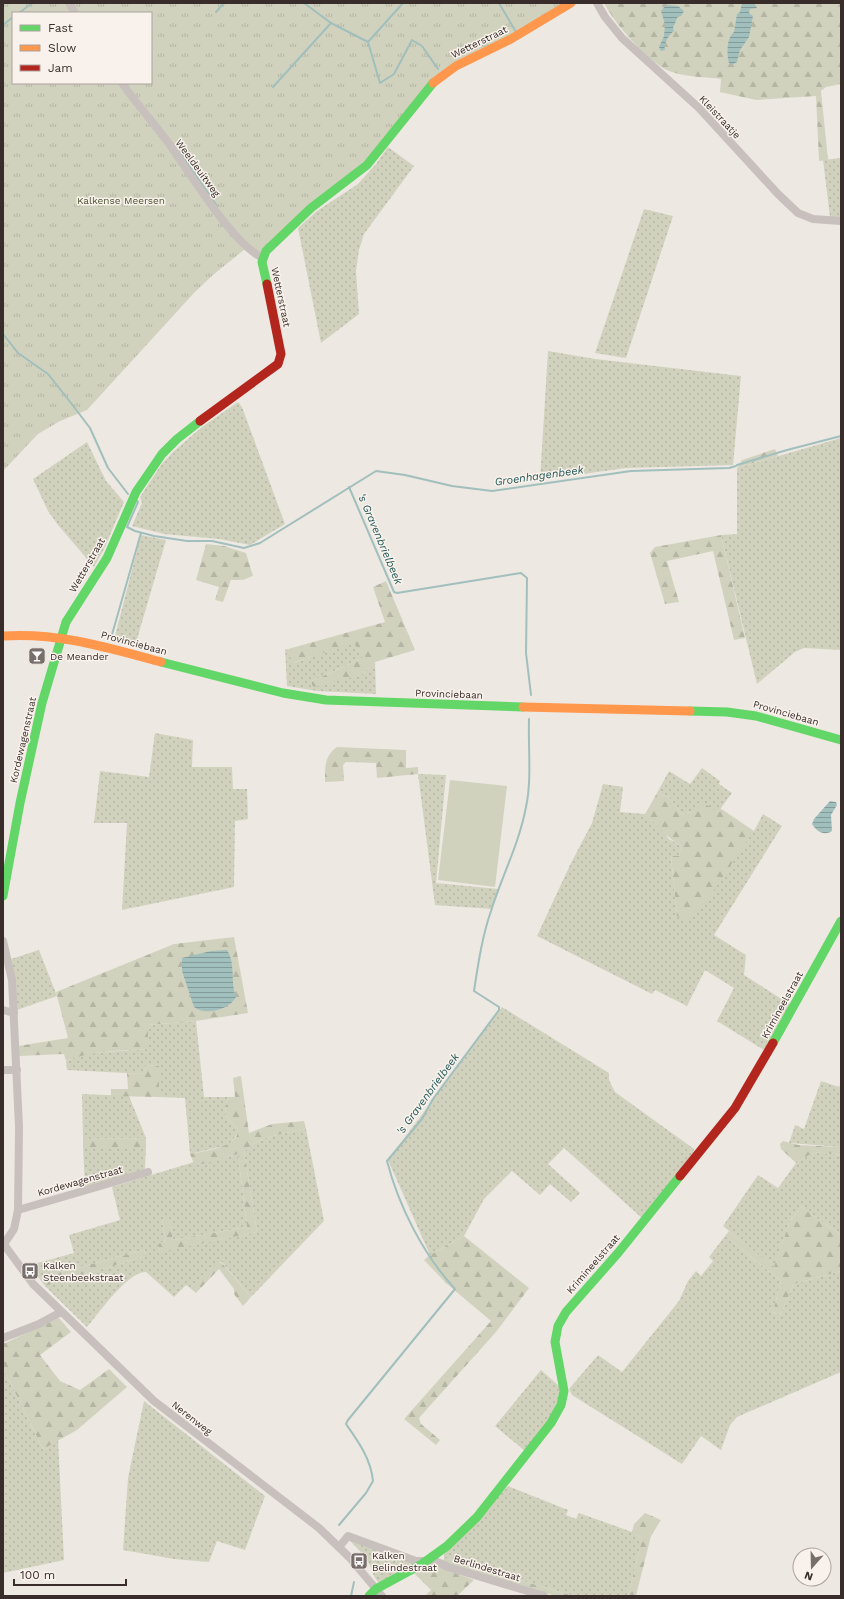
<svg xmlns="http://www.w3.org/2000/svg" width="844" height="1599" font-family="'Work Sans',sans-serif">
<defs>
<pattern id="grass-dots" width="8" height="8" patternUnits="userSpaceOnUse"><rect width="8" height="8" fill="#d1d2be"/><path d="M2 2h.1M6 6h.1" fill="none" stroke="#b4b5a3" stroke-width="1.8" stroke-linecap="round"/></pattern>
<pattern id="forest-firs" width="22" height="20" patternUnits="userSpaceOnUse"><rect width="22" height="20" fill="#d1d2be"/><path d="M5 1l3.5 6h-7zM16 11l3.5 6h-7z" fill="#b4b5a3"/></pattern>
<pattern id="park-tufts" width="24" height="20" patternUnits="userSpaceOnUse"><rect width="24" height="20" fill="#d1d2be"/><path d="M3 7l-1-3M5 7V3M7 7l1-3M15 17l-1-3M17 17v-4M19 17l1-3" fill="none" stroke="#b4b5a3"/></pattern>
<pattern id="water-rules" width="6" height="5" patternUnits="userSpaceOnUse"><rect width="6" height="5" fill="#a1bfbc"/><path d="M0 2.5h6" fill="none" stroke="#849c99"/></pattern>
</defs>
<rect width="100%" height="100%" fill="#eee8e3"/>
<g fill="url(#grass-dots)">
<path d="M388,147L414,166L364,234L359,250L356,271L359,314L321,343L298,228L317,211L358,184L376,164Z"/>
<path d="M841,158V218L830,217L823,160Z"/>
<path d="M644,209L673,216L626,358L595,353Z"/>
<path d="M548,351L595,359L741,376L733,465L626,468L540,480Z"/>
<path d="M238,402L242,407L285,524L250,545L219,539L164,534L132,526L142,503L140,497L161,465L173,452L202,427Z"/>
<path d="M841,438V650L804,648L795,652L757,684L721,535L737,534V468Z"/>
<path d="M87,442L106,481L124,502L104,549L94,567L58,525L48,511L33,479Z"/>
<path d="M141,535L166,540L135,646L114,640Z"/>
<path d="M354,642L363,658L312,681L361,675L375,662L376,694L317,691L287,686L285,649H288L293,663Z"/>
<path d="M155,733L193,740L192,767H232L233,789H247L248,819L235,821L234,887L122,910L127,823H94L100,771L149,777Z"/>
<path d="M702,768L720,781L719,784L732,793L718,812L693,811L682,815L669,797L657,793L669,771L690,784Z"/>
<path d="M418,774L446,775L436,883L499,889L492,909L435,905Z"/>
<path d="M603,784L623,787L620,812L645,814L662,829L669,839L681,846L679,856L671,857L677,916L754,831L763,814L782,826L714,935L746,955L744,975L791,1005L764,1050L717,1021L734,988L705,970L687,1006L655,990L652,994L537,936L570,865L592,823Z"/>
<path d="M39,950L57,996L17,1010L11,959Z"/>
<path d="M502,1007L609,1073V1080L615,1092L694,1149L693,1154L642,1218L564,1148L548,1164L580,1193L571,1202L550,1184L540,1195L512,1171L484,1199L464,1236L430,1255L388,1160Z"/>
<path d="M196,1021L204,1097H228C224,1114 224,1117 238,1129V1133L229,1145L190,1154L185,1098L159,1097V1066L146,1065L145,1074L67,1070L66,1061L79,1056L91,1053L148,1049V1025Z"/>
<path d="M821,1081L839,1087L841,1081V1147L789,1143L795,1125L804,1129Z"/>
<path d="M82,1094L129,1096L146,1138L83,1139Z"/>
<path d="M306,1129L324,1221L251,1297L222,1262H217L190,1288L186,1285L174,1297L146,1272C128,1271 99,1313 87,1327L45,1286L146,1256L144,1250L39,1278L30,1265L74,1253L69,1235L120,1220L112,1187L194,1162L195,1165L238,1154L247,1227L173,1240L169,1219L162,1220L166,1241L158,1244L160,1251L257,1232L244,1152C257,1136 287,1133 306,1129Z"/>
<path d="M83,1147H146L145,1167L144,1171L85,1187Z"/>
<path d="M814,1152L841,1155V1235L801,1207L790,1221L774,1268L723,1226L758,1175L778,1188L796,1163Z"/>
<path d="M725,1236L781,1281L773,1312L780,1315L793,1286L797,1283L841,1271V1372L737,1417L730,1425L721,1450L701,1436L682,1464L572,1395L569,1389L598,1355L622,1372L679,1301L688,1281L696,1271L701,1276L713,1261L709,1257Z"/>
<path d="M3,1368L43,1449L58,1439L64,1560L3,1573Z"/>
<path d="M541,1370L559,1386C561,1411 538,1433 525,1451L495,1426Z"/>
<path d="M144,1401L265,1496L245,1550L217,1541L209,1562L174,1559L123,1550L128,1478Z"/>
<path d="M508,1486L568,1510L566,1515L576,1519L579,1513L632,1532L642,1539L628,1596H574L444,1558V1554Z"/>
<path d="M349,1540L416,1563L380,1584C371,1575 374,1571 368,1562C363,1553 356,1547 349,1540Z"/>
</g>
<g fill="url(#forest-firs)">
<path d="M604,3H841V84L826,87L821,91L828,160L819,161L816,96L756,100L720,92L721,79C706,77 687,77 672,72C651,66 614,23 604,3Z"/>
<path d="M775,449L778,456L737,468L742,460Z"/>
<path d="M721,535L745,638L734,640L713,551L667,561L679,602L665,604L650,553L655,547Z"/>
<path d="M206,544L224,546L246,553L253,576L243,580H231L223,602L215,600L219,587L196,580Z"/>
<path d="M386,581L415,650L375,662L361,675L314,687L312,685V681L363,658L354,643L292,663L288,649L385,622L373,587Z"/>
<path d="M337,747L406,750V768L418,767V774L377,778L376,763L346,762L343,765L344,781L325,782C325,768 324,756 337,747Z"/>
<path d="M657,793L669,797L682,815L693,811L702,802L718,812L720,808L754,831L707,900L686,921L677,916L671,856H679L681,846C667,838 658,825 645,814Z"/>
<path d="M234,937L248,1013L196,1021L148,1025V1049C121,1051 92,1050 66,1061L64,1054L19,1056L18,1046L68,1038L56,992L174,944Z"/>
<path d="M146,1065L159,1066V1097L111,1096V1089H128L127,1073L145,1074Z"/>
<path d="M241,1076L249,1133L272,1124L304,1121L306,1129C287,1133 257,1136 244,1152L257,1232L160,1252L158,1244L166,1241L162,1220L169,1218L173,1240L247,1227L238,1154L195,1166L190,1154C204,1151 239,1148 238,1129C224,1117 224,1114 228,1097H235L233,1078Z"/>
<path d="M146,1138V1147H83V1139Z"/>
<path d="M783,1141L798,1145L841,1147V1155L814,1152L796,1163L781,1149L780,1144Z"/>
<path d="M801,1207L841,1235V1271L797,1283L793,1286L780,1315L773,1312L781,1281L725,1236L729,1231L774,1267L790,1221Z"/>
<path d="M464,1236L529,1288L496,1332L419,1418L421,1424L440,1440L436,1445L404,1419L491,1321L446,1283L424,1260L430,1255Z"/>
<path d="M144,1250L146,1256L45,1286L39,1278Z"/>
<path d="M217,1261L222,1263L251,1297L243,1306L234,1294V1289L219,1269L196,1293L190,1288Z"/>
<path d="M59,1318L71,1332L40,1355L60,1381L80,1390L109,1369L127,1387L77,1430L43,1449L3,1368V1344Z"/>
<path d="M645,1513L661,1520L651,1536L636,1596H628L642,1539L632,1532L634,1524Z"/>
<path d="M444,1558L567,1594L574,1596H556L541,1592L443,1562Z"/>
<path d="M428,1563L474,1580L457,1596H425L431,1590L414,1573Z"/>
</g>
<path fill="url(#park-tufts)" fill-rule="evenodd" d="M3,3H563L521,30L448,67L368,159L255,257L245,249L213,275L194,293L87,410L60,421L38,434L3,471ZM13,13H151V83H13Z"/>
<path fill="#d1d2be" d="M450,780L507,786L495,887L438,880Z"/>
<g fill="url(#water-rules)">
<path d="M742,3H753L757,8L750,9L749,13L753,16L749,37L740,50L737,62L732,65L729,63C727,55 726,38 734,32L737,14L740,12Z"/>
<path d="M669,5L678,6L684,11L681,16H678L673,28L674,31C669,34 663,44 665,50L661,51L659,47L664,36L665,24L661,11L665,6Z"/>
<path d="M830,801L836,802L837,805L831,815L832,831C824,836 817,832 812,824L814,819Z"/>
<path d="M227,950C236,965 230,981 236,997C229,1010 205,1016 194,1007L182,971V958L211,951Z"/>
</g>
<g fill="none" stroke-linecap="round" stroke-linejoin="round">
<g stroke="#a1bfbc" stroke-width="2">
<path d="M304,3L331,23"/>
<path d="M403,3L368,42L380,83L394,74L412,40L422,46L438,69"/>
<path d="M499,3L516,32"/>
<path d="M216,12L224,3"/>
<path d="M19,13L32,3"/>
<path d="M3,25L13,17"/>
<path d="M273,87L331,23L368,42"/>
<path d="M180,152L217,206"/>
<path d="M3,334L18,353L48,374L71,403L90,428L108,468L128,494"/>
<path d="M737,465L787,450L841,436"/>
<path d="M349,487L394,592L397,593L521,573L527,578L526,653L531,695"/>
<path d="M136,500L138,502L127,527L135,531L154,536L187,541H212L244,548L260,543L376,471L405,475L452,486L492,491L631,471L729,468L736,466"/>
<path d="M111,638L141,533"/>
<path d="M339,1525L366,1493L373,1481C371,1459 358,1441 346,1424L348,1420L455,1289C423,1254 399,1207 387,1161L422,1119L433,1099L499,1010V1007L474,991C478,965 482,937 491,911C502,876 519,844 526,807C532,779 528,748 529,719"/>
<path d="M351,1596L354,1582"/>
</g>
<g stroke="#c7c0bd" stroke-width="8">
<path d="M69,3L75,13"/>
<path d="M597,3L605,17L622,38L699,108L778,194L798,213L813,219L841,221"/>
<path d="M122,83C136,103 152,121 167,141C189,171 232,244 263,258"/>
<path d="M3,941L12,980L19,1127L18,1210L14,1229L4,1244"/>
<path d="M3,1010L14,1013"/>
<path d="M3,1070H17"/>
<path d="M18,1210L148,1172"/>
<path d="M3,1243L33,1284L154,1401L319,1528L349,1557L382,1596"/>
<path d="M3,1338L39,1324L61,1312"/>
<path d="M339,1547L348,1536L416,1561H435L448,1567L544,1596"/>
</g>
<g stroke="#63d668" stroke-width="9">
<path d="M267,284L262,262L266,251L311,208L367,165L433,83"/>
<path d="M161,662L283,693L326,700L523,707"/>
<path d="M690,711L727,712L756,716L841,740"/>
<path d="M3,896L20,803L42,703L66,622L107,558L136,492L162,454L177,439L200,421"/>
<path d="M773,1043L841,921"/>
<path d="M369,1596L376,1589L422,1564L447,1546L477,1517L551,1423L561,1405L564,1391L555,1342L558,1326L566,1312L618,1253L680,1176"/>
</g>
<g stroke="#ff974d" stroke-width="9">
<path d="M433,83L456,66L511,39L571,3"/>
<path d="M3,636C58,632 109,648 161,662"/>
<path d="M523,707L690,711"/>
</g>
<g stroke="#b3261e" stroke-width="9">
<path d="M200,421L278,364L281,354L267,284"/>
<path d="M680,1176L735,1108L773,1043"/>
</g>
</g>
<defs>
<symbol id="bar-square" viewBox="-11 -11 22 22"><rect x="-9" y="-9" width="18" height="18" rx="4" fill="#786e6b" stroke="#f9f2ec"/><path d="M-6-5H6L.8 .8V4.5H3.5V6h-7V4.5H-.8V.8Z" fill="#fff"/></symbol>
<symbol id="bus-square" viewBox="-11 -11 22 22"><rect x="-9" y="-9" width="18" height="18" rx="4" fill="#786e6b" stroke="#f9f2ec"/><path d="M-5-6H5V4H4V6H2V4H-2V6H-4V4H-5ZM-3.5-4V0h7V-4ZM-3.5 1.2v1.5H-2V1.2ZM2 1.2v1.5H3.5V1.2Z" fill="#fff"/></symbol>
</defs>
<g fill-rule="evenodd">
<use href="#bar-square" x="27" y="646" width="20" height="20"/>
<use href="#bus-square" x="20" y="1261" width="20" height="20"/>
<use href="#bus-square" x="349" y="1551" width="20" height="20"/>
</g>
<g text-anchor="middle" dominant-baseline="central" stroke-width="3" stroke-linejoin="round" paint-order="stroke">
<g font-size="10" fill="#382d2a" stroke="#f9f2ec">
<text transform="translate(479 42) rotate(-26)">Wetterstraat</text>
<text transform="translate(720 117) rotate(47)">Kleistraatje</text>
<text transform="translate(198 168) rotate(54)">Weeldeuitweg</text>
<text transform="translate(281 297) rotate(78)">Wetterstraat</text>
<text transform="translate(87 565) rotate(-60)">Wetterstraat</text>
<text transform="translate(134 643) rotate(15)">Provinciebaan</text>
<text transform="translate(449 694) rotate(2)">Provinciebaan</text>
<text transform="translate(786 713) rotate(16)">Provinciebaan</text>
<text transform="translate(23 740) rotate(-77)">Kordewagenstraat</text>
<text transform="translate(782 1005) rotate(-61)">Krimineelstraat</text>
<text transform="translate(80 1181) rotate(-16)">Kordewagenstraat</text>
<text transform="translate(593 1264) rotate(-49)">Krimineelstraat</text>
<text transform="translate(192 1418) rotate(38)">Nerenweg</text>
<text transform="translate(487 1568) rotate(17)">Berlindestraat</text>
</g>
<g font-size="10" fill="#4b552f" stroke="#f9f2ec">
<text x="121" y="200">Kalkense Meersen</text>
</g>
<g font-size="10" fill="#382d2a" stroke="#f9f2ec" text-anchor="start">
<text x="50" y="656">De Meander</text>
<text x="43" y="1265">Kalken<tspan x="43" dy="12">Steenbeekstraat</tspan></text>
<text x="372" y="1555">Kalken<tspan x="372" dy="12">Belindestraat</tspan></text>
</g>
<g font-size="11" font-style="italic" fill="#225856" stroke="#f9f2ec">
<text transform="translate(539 476) rotate(-8)">Groenhagenbeek</text>
<text transform="translate(380 539) rotate(67)">'s Gravenbrielbeek</text>
<text transform="translate(428 1094) rotate(-54)">'s Gravenbrielbeek</text>
</g>
</g>
<rect width="844" height="1599" fill="none" stroke="#382d2a" stroke-width="8"/>
<rect x="12" y="12" width="140" height="72" fill="#f9f2ec" stroke="#aca39e"/>
<rect x="20" y="25" width="20" height="6" fill="#63d668" stroke="#aca39e"/>
<text x="48" y="32" font-size="12" fill="#382d2a">Fast</text>
<rect x="20" y="45" width="20" height="6" fill="#ff974d" stroke="#aca39e"/>
<text x="48" y="52" font-size="12" fill="#382d2a">Slow</text>
<rect x="20" y="65" width="20" height="6" fill="#b3261e" stroke="#aca39e"/>
<text x="48" y="72" font-size="12" fill="#382d2a">Jam</text>
<g transform="translate(812 1567) rotate(200)"><circle r="19" fill="#f9f2ec" stroke="#aca39e"/>
<path d="M0-3L7 15L0 10L-7 15Z" fill="#786e6b"/>
<text y="-6" font-size="11" font-weight="bold" text-anchor="middle" fill="#382d2a">N</text>
</g>
<path d="M14 1579v6h112v-6" fill="none" stroke="#382d2a" stroke-width="2"/>
<text x="20" y="1579" font-size="12" fill="#382d2a" stroke="#f9f2ec" stroke-width="3" paint-order="stroke">100 m</text>
</svg>
